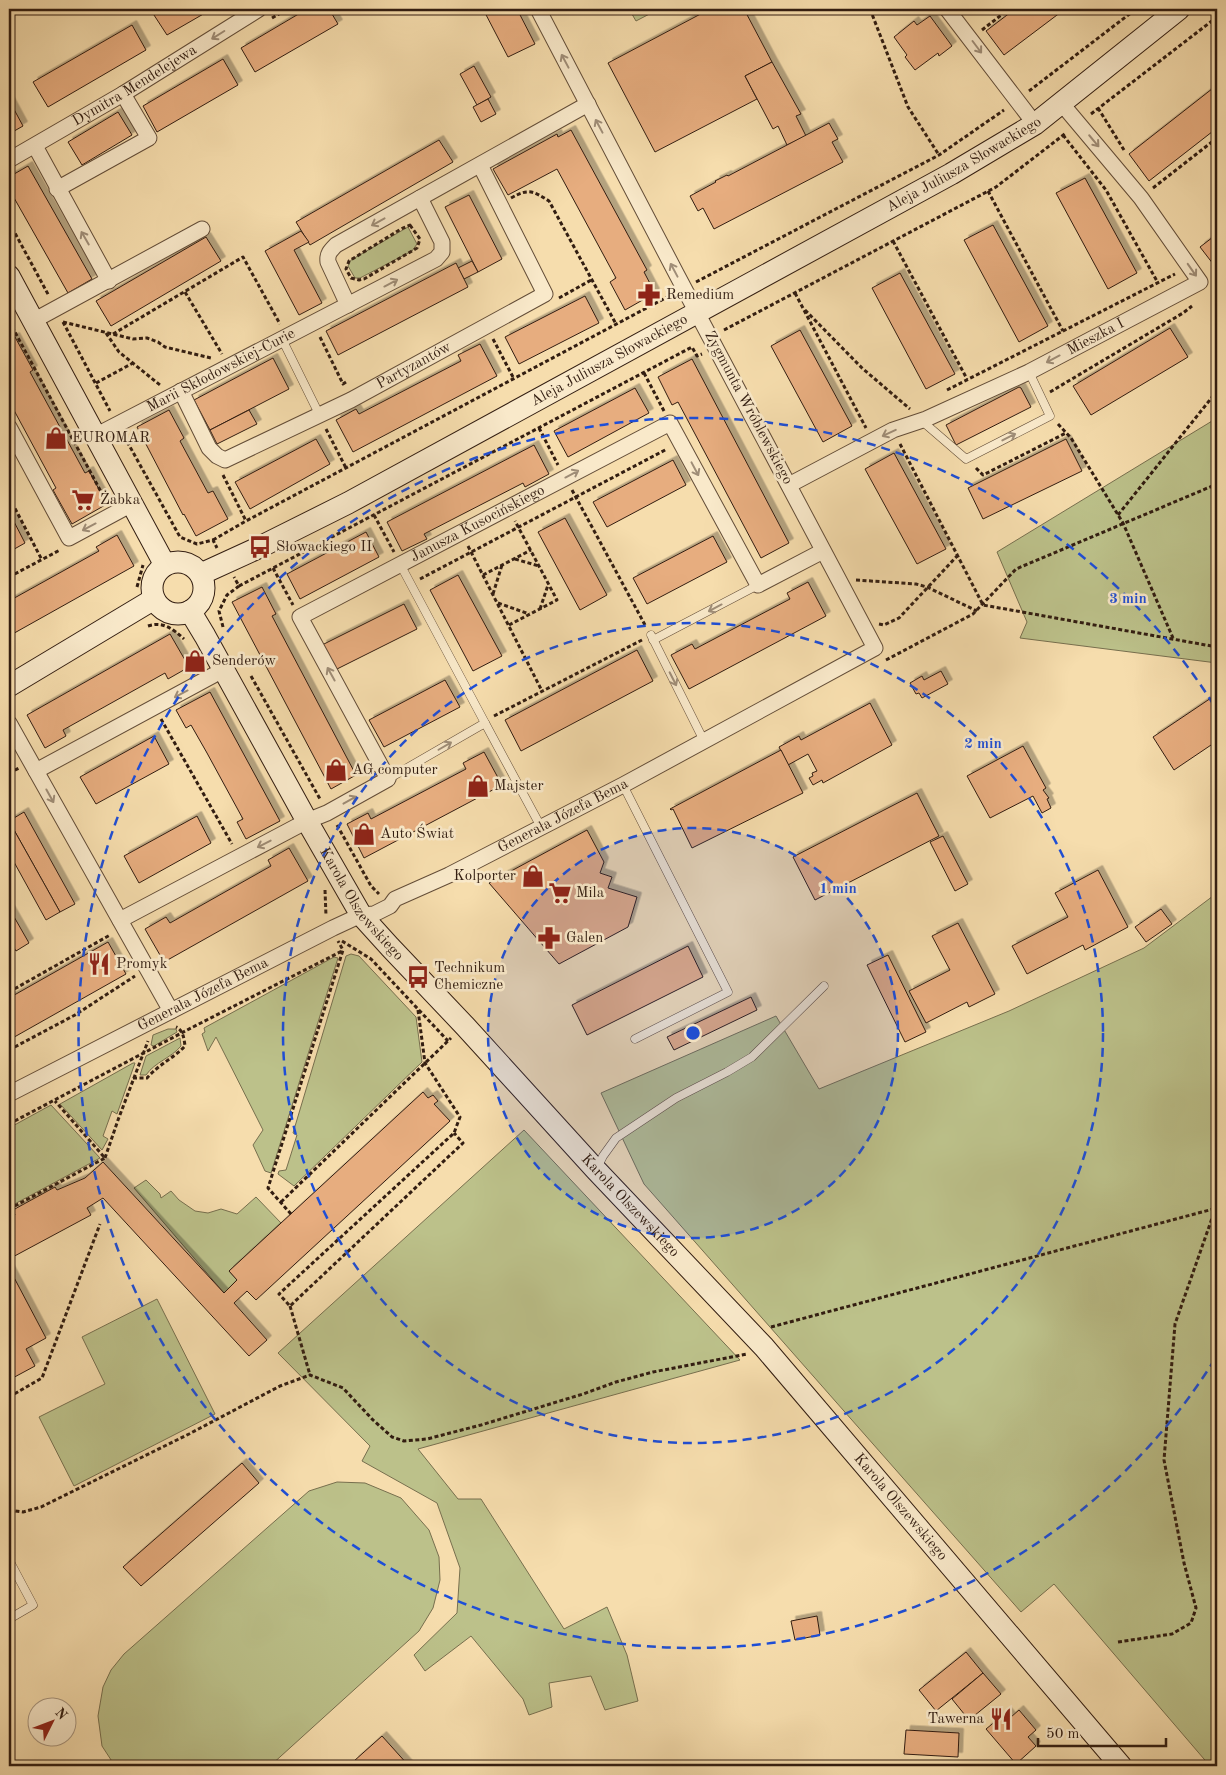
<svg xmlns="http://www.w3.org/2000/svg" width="1226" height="1775" font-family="'Old Standard TT',serif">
<defs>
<filter id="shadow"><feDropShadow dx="4.5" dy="-4.5" stdDeviation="0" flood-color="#0004"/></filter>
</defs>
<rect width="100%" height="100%" fill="#f6ddad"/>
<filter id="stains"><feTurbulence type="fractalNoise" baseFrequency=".004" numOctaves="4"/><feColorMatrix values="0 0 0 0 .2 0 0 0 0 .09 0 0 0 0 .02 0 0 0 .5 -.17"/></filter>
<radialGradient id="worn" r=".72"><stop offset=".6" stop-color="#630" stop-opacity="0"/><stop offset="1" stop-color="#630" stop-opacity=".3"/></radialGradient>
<g fill="#bcc18a" stroke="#776f4e">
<path d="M629,9H659L636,21Z"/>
<path d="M408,227L417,244L412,251L360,278H355L348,266L351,260Z"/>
<path d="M1217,418V663L1020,638L1027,622L997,552Z"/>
<path d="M1217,893V1766H1210L1054,1584L1021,1612L644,1184L601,1093L776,1016L819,1089L1009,1011L1144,948Z"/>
<path d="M351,954L359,956L416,1017L422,1062L294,1186L278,1174L279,1171L286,1170L297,1135L293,1133L346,956Z"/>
<path d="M334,957L338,958L271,1173L265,1171L253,1145L263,1130L216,1037L208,1051L202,1034L205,1032L204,1028Z"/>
<path d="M168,1029H176L177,1032L154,1046L151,1045L153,1035Z"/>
<path d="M180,1038L181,1046C171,1058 155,1062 146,1075H140L146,1056Z"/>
<path d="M133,1063H135L117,1114L112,1111L103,1136L108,1139L102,1150L60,1104Z"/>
<path d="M51,1105L100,1158L9,1207V1128Z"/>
<path d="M524,1130L740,1360L418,1449L458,1499H481L564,1629L607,1607L627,1655L638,1701L605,1710L591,1676L549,1683L552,1707L529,1715L523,1699L471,1636L425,1671L414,1655L457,1613L460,1568L437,1503L362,1461L370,1446L278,1353Z"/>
<path d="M146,1180L160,1194L161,1198L171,1191L179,1200L195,1211L208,1213L221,1209L237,1214L256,1197L281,1223L229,1271L237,1280L224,1293L134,1188Z"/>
<path d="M157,1299L215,1414L74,1486L39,1417L105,1384L82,1337Z"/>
<path d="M337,1482L365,1483L401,1498L429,1530L439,1557L440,1580L433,1608L419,1631L270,1766H115L102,1746L98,1716L103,1687L111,1670L124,1654L309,1491Z"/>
</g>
<g fill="#e7ad7f" stroke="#321d11" filter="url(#shadow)">
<path d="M158,9H212L167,35L152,12Z"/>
<path d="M307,9H329L338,24L255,72L241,48Z"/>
<path d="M483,9H517L535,44L508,57Z"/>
<path d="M710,9H744L772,62L745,76L757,99L655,152L608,63Z"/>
<path d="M1015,9H1065L1004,55L986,31Z"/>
<path d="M930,16L952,46L939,56L938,53L915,70L905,57L907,55L894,37L914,21L917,25Z"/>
<path d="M132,25L146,50L48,107L33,82Z"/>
<path d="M223,59L238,85L157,132L143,106Z"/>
<path d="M772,62L801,114L796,116L806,136L787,145L778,126L773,129L745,76Z"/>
<path d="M474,66L491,97L477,105L460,74Z"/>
<path d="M1217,85V128L1149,181L1129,154Z"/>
<path d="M488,99L496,114L481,122L473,107Z"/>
<path d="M9,100L23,126L9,134Z"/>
<path d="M118,112L132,135L82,165L68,142Z"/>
<path d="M829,123L838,139L832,142L843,162L714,229L703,208L698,211L690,196L716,182L715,181L727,175L728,176Z"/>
<path d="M571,130L647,270L644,272L655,293L625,310L610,282L616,278L557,169L508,195L493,169L557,134L558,137Z"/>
<path d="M439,140L453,162L310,245L296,222Z"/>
<path d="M28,166L92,279L68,293L9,189V177Z"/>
<path d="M1085,178L1137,273L1108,289L1056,193Z"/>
<path d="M469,195L502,259L478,272L445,207Z"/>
<path d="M993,225L1048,326L1019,342L964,240Z"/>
<path d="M301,231L309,242L294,250L322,303L299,315L265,251Z"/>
<path d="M1217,234V269L1200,247Z"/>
<path d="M206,237L221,261L111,326L96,301Z"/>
<path d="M472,261L478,272L464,279L458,268Z"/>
<path d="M456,263L468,287L338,355L326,331Z"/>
<path d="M900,273L955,374L926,389L872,288Z"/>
<path d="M585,296L599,323L519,364L505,337Z"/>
<path d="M1170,328L1188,357L1091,415L1073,386Z"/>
<path d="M800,330L852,426L823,442L771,346Z"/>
<path d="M15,337L33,370L30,372L85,473L89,471L107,504L72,524L53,490L56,488L9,401V340Z"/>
<path d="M480,344L497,376L353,452L336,420L356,409L359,414L461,361L458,355Z"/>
<path d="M273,358L289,389L210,430L194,400Z"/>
<path d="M692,359L789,543L761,558L678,402L672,405L658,377Z"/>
<path d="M1019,387L1021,388L1031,407L956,445L946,425Z"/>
<path d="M635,388L649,413L568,457L554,431Z"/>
<path d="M169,410L184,438L180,441L208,493L213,491L228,519L196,536L184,514L183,515L137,427Z"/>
<path d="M249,410L257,424L217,444L210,430Z"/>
<path d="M316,439L330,464L250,509L235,482Z"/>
<path d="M1066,439L1082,471L983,519L968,488Z"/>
<path d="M534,445L549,474L525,487L523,483L424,534L427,539L402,551L387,522Z"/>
<path d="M894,453L946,549L917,564L865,469Z"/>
<path d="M673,460L686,485L607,527L593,502Z"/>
<path d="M9,512L25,543L9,552Z"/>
<path d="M565,518L607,595L580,610L538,532Z"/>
<path d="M366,532L379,557L300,599L287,574Z"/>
<path d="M117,535L134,566L9,636V601L99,551L96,547Z"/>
<path d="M713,536L727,562L647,604L633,578Z"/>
<path d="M458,575L502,656L473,671L430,590Z"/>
<path d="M808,582L826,616L689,689L671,655L692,644L695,649L790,599L787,593Z"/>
<path d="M262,587L276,614L272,616L356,775L331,789L232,602Z"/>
<path d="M404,604L417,629L335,670L322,645Z"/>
<path d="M170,634L189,667L168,679L165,673L63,730L66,736L45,748L27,715Z"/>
<path d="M637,650L653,681L521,751L505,720Z"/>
<path d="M195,653L202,665L192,670L185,659Z"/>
<path d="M941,671L948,684L922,698L919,693L916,694L910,683L922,676L924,680Z"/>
<path d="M445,680L460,707L384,747L369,720Z"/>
<path d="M210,692L280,821L246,839L237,822L243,819L207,753L191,725L186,728L176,710Z"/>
<path d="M1217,694V741L1174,770L1153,737Z"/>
<path d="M870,703L892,745L823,783L822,780L813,785L809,778L813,776L812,773L817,771L808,754L788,765L779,747L799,736L801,740Z"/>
<path d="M154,736L169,764L96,804L80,777Z"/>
<path d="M1023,746L1046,788L1043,790L1049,798L1047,799L1051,808L1042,813L1033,796L990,818L967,776Z"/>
<path d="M781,750L803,793L692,848L673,809L671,810L670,809Z"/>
<path d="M484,752L502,785L364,858L347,824L368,813L371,819L466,769L463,763Z"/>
<path d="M917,793L939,836L815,900L793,857Z"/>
<path d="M24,812L75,904L60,912L9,821Z"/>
<path d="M197,816L211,843L139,883L124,856Z"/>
<path d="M9,821L60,912L46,920L9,853Z"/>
<path d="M587,830L604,862L600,873L612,877L608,888L637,897L628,927L559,964L489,883Z"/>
<path d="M943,836L968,884L955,891L930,842Z"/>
<path d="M289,848L308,881L164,962L145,929L166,917L170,923L271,866L268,860Z"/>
<path d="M1098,870L1128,927L1085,950L1083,945L1027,974L1012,946L1068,917L1055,893Z"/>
<path d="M9,908L29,943L16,951L9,939Z"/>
<path d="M1161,909L1172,924L1146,942L1135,927Z"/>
<path d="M958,923L995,994L969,1007L967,1002L926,1023L909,991L950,970L932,936Z"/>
<path d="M108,942L126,974L9,1040V998Z"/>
<path d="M688,946L703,977L587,1035L572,1005Z"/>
<path d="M888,955L926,1032L905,1042L867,965Z"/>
<path d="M751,997L757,1010L674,1050L667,1037Z"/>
<path d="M423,1092L428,1098L433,1095L438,1101L434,1104L450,1121L256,1300L247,1291L234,1303L267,1340L249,1356L103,1198L87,1208L91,1215L9,1259V1218L15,1215L13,1210L55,1187L57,1190L85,1178L103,1162L224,1293L237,1280L229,1271Z"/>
<path d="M9,1268L46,1338L26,1349L35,1366L9,1380Z"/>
<path d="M242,1463L259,1483L141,1586L123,1567Z"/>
<path d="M817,1616L820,1635L795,1640L791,1621Z"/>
<path d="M966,1652L983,1673L936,1711L919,1690Z"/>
<path d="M983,1673L1001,1694L969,1720L952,1699Z"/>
<path d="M1019,1710L1036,1730L1028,1737L1036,1746L1016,1764L986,1729L1007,1712L1011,1717Z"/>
<path d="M906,1730L959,1733L958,1757L904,1754Z"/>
<path d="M382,1736L409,1766H358L354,1761Z"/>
</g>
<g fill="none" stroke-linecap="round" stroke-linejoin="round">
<defs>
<g id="lane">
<path d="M282,339L320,416"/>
<path d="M922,421L966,459L1050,416L1029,372"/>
<path d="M400,564L485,723"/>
<path d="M651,635L704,741"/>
<path d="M653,640L758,585"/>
<path d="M388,779L485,723L541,827"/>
<path d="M623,785L728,992L635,1039"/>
<path d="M597,1168L603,1156L616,1138L676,1098L727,1072L752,1057L824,986"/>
<path d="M9,1560L33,1605L9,1619"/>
</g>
<g id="street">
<path d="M947,9L1035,124"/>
<path d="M35,146L109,281"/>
<path id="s1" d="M9,160L123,94L259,9"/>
<path d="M57,189L149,138L123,94"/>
<path d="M348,305L328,262C327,254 330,251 336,245L588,104"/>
<path d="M33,321L202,229"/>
<path id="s2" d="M181,391L209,448L217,456L225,460L351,400L545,294L480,165"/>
<path d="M9,427L69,538L132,504"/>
<path id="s3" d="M95,436L436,259L442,252V242L420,198"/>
<path id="s4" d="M789,485L893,430L926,419L1029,372L1200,282L1141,198L1062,104"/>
<path d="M9,723L171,1011"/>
<path d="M36,771L223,670"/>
<path id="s5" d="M120,920L307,821L327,813L388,779L300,617L670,423L758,585L823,551"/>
<path id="s6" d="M9,1094L333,928L361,915L374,914L390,906L395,899L449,875L623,785L875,648L677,275L538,9"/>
</g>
<g id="secondary">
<path d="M9,276L165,565"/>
<circle cx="178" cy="588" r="26"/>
<path id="s7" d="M201,574L260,547L348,503L951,174L1035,124L1179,9"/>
<path id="s8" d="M190,611L205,636L307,821L361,915L390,947L465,1026L596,1170L764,1347L1121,1766"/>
<path d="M9,686L154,599"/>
</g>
</defs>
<use href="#lane" stroke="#634d38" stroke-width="9"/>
<use href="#street" stroke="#634d38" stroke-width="17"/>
<use href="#secondary" stroke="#321d11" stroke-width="23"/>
<g stroke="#321d11" stroke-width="3" stroke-dasharray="4 2.5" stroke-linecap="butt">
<path d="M870,9L908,107L939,155"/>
<path d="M272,18L287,9"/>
<path d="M982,30L1009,9"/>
<path d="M1029,91L1136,9"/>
<path d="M1098,108L1124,150"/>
<path d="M1091,114L1217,17"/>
<path d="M1063,135L1106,190L1158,283"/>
<path d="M1153,188L1217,138"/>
<path d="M988,191L1063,331"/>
<path d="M511,198C529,188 533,191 549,201L616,324"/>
<path d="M9,222L49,296"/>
<path d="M410,225L420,239L417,248L364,279L359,280L351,278L346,269L349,261L401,229Z"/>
<path d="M893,241L967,379"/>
<path d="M696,282L939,155L1004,110"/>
<path d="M185,292L222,354"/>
<path d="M795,293L866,428"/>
<path d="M559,298L593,279"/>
<path d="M805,310L862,368L910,409"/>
<path d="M9,321L106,501"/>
<path d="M63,322L110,411"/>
<path d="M63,322L133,339L147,338L158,342L165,347L211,358"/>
<path d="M724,330L996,187L1066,133"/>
<path d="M106,333L119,352L160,385"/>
<path d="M113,334L243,257L280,324"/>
<path d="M320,337L343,384L346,382"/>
<path d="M493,339L514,379"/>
<path d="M644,373L664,411"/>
<path d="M96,383L133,363"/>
<path d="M947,390L1175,274"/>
<path d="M1050,392L1183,313L1192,306"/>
<path d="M1058,424L1071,438L1123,523L1173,638"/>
<path d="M539,428L558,465"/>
<path d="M326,429L346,468"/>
<path d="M124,436L180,537L197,544L213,540L217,548"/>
<path d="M900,444L983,605L1217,647"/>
<path d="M976,468L983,475L1066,433"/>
<path d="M223,475L246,521"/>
<path d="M572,490L645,625"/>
<path d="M9,497L42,560"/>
<path d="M374,515L394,552"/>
<path d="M1118,515L1217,391"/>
<path d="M213,540L246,521L671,295"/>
<path d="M468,546L542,691"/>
<path d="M515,559L539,566"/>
<path d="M273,568L293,605"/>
<path d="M483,575L531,550"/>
<path d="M9,577L60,550"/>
<path d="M420,579L667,449"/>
<path d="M856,580L916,584L927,587L977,611"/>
<path d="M239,586L692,347L697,356L702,354"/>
<path d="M137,587L143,565"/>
<path d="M493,594L502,565"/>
<path d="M498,603L529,614"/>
<path d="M540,609L548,585"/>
<path d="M879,624L884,625L899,618L958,555"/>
<path d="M509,625L557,600L515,521"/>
<path d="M148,626C163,621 173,629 184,639"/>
<path d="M223,627L219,611L227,595L239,586L234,577"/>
<path d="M886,660L973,614L1016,569L1217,484"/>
<path d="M251,676L320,799"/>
<path d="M494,716L642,640"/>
<path d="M161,719L232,844"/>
<path d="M9,773L19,768"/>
<path d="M337,825L371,886L379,894"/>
<path d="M325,890L326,916"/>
<path d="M342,941L371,959L448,1041"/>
<path d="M9,992L110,935"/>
<path d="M418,1010L425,1063L460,1117L454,1133L279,1294L290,1306L463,1143L454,1133"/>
<path d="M9,1050L75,1015L135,976"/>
<path d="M133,1078H147C159,1064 174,1058 185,1046C184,1038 183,1030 176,1027"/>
<path d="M9,1124L191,1028L342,951"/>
<path d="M105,1158L118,1120L148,1041"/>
<path d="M281,1202L451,1038"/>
<path d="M9,1209L105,1158L55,1101"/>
<path d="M291,1214L268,1188L343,950L338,941"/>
<path d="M290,1306L310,1375"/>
<path d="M771,1327L1217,1208"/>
<path d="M9,1397L42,1378L100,1224"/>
<path d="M9,1510L23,1512L41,1507L189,1434L280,1386L310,1375L343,1388L373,1420L392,1437L404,1441L427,1439L481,1425L583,1394L616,1382L653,1372L747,1354"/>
<path d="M1118,1642L1172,1634L1191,1623L1196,1608L1184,1563L1164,1460L1175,1324L1217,1204"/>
</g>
<use href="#lane" stroke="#f9e9ca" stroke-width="8"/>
<use href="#street" stroke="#f9e9ca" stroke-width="15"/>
<use href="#secondary" stroke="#f9e9ca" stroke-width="21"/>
</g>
<defs><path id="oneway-shaft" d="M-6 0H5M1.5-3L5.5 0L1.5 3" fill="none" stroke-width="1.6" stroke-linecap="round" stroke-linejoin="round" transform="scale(1.25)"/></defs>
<g stroke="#9f8d77">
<use href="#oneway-shaft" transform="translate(218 35) rotate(148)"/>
<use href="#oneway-shaft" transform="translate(977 47) rotate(53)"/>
<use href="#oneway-shaft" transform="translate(565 61) rotate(-118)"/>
<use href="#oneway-shaft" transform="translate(599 126) rotate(-118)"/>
<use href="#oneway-shaft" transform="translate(1094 141) rotate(50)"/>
<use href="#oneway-shaft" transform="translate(378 222) rotate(151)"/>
<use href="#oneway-shaft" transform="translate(85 238) rotate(-120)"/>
<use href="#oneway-shaft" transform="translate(674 270) rotate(-118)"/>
<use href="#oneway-shaft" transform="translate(1192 270) rotate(55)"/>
<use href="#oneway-shaft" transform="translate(391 283) rotate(-28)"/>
<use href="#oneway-shaft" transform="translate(1053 359) rotate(152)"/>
<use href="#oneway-shaft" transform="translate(889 433) rotate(155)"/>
<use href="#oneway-shaft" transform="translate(1009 437) rotate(-27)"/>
<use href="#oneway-shaft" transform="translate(695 469) rotate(62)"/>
<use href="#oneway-shaft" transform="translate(572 474) rotate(-28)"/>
<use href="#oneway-shaft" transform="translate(89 527) rotate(152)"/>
<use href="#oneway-shaft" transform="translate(715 608) rotate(152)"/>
<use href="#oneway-shaft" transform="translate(331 674) rotate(-119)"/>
<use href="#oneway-shaft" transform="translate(673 679) rotate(63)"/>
<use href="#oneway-shaft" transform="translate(181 694) rotate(152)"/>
<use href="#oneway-shaft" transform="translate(445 746) rotate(-30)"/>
<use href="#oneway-shaft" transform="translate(50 796) rotate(61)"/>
<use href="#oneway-shaft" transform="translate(350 800) rotate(-29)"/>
<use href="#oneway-shaft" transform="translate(264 844) rotate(153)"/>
</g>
<circle cx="693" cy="1033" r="205" fill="#1d4ed8" fill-opacity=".12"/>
<g fill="none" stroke="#1d4ed8" stroke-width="2.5" stroke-dasharray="9 6">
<circle cx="693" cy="1033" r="205"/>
<circle cx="693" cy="1033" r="410"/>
<path d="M1215 1359A615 615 0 1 1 1215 707"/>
</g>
<defs>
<symbol id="pharmacy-bare" viewBox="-9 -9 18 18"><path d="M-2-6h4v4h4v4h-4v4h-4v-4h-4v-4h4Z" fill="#8f2418" stroke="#f9e9ca" stroke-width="2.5" paint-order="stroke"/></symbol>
<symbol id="shop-bare" viewBox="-9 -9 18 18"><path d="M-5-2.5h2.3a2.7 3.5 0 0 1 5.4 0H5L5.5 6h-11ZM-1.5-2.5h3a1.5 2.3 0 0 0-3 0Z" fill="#8f2418" stroke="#f9e9ca" stroke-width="2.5" paint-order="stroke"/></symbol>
<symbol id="supermarket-bare" viewBox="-9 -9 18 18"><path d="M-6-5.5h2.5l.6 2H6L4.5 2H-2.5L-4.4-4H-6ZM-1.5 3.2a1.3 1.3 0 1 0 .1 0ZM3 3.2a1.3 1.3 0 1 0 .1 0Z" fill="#8f2418" stroke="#f9e9ca" stroke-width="2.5" paint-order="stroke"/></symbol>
<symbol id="bus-bare" viewBox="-9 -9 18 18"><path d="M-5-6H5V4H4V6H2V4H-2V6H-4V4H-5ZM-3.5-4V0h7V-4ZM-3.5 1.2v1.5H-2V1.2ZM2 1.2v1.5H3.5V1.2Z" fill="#8f2418" stroke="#f9e9ca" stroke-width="2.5" paint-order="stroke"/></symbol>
<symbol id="restaurant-bare" viewBox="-9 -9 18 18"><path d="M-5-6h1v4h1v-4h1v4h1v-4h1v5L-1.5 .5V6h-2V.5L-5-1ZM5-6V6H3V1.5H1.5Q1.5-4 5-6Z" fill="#8f2418" stroke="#f9e9ca" stroke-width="2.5" paint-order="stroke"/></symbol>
</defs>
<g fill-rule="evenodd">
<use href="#pharmacy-bare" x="633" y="279" width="32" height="32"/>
<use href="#shop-bare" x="40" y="422" width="32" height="32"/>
<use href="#supermarket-bare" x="67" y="484" width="32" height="32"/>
<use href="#bus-bare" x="244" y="531" width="32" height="32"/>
<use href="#shop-bare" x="179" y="645" width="32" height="32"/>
<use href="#shop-bare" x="320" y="754" width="32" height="32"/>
<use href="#shop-bare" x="462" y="770" width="32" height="32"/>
<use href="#shop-bare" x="348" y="818" width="32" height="32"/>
<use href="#shop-bare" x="517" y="860" width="32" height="32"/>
<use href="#supermarket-bare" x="544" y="877" width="32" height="32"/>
<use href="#pharmacy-bare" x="533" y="922" width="32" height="32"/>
<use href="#restaurant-bare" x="83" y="948" width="32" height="32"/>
<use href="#bus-bare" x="402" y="961" width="32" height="32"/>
<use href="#restaurant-bare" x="985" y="1703" width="32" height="32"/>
</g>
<g text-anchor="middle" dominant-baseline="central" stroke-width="5" stroke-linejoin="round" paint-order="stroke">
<g font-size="15" fill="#321d11" stroke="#f9e9ca">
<text stroke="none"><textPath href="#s1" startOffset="146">Dymitra Mendelejewa</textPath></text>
<text stroke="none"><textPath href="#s7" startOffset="866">Aleja Juliusza Słowackiego</textPath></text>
<text stroke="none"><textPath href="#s4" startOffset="341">Mieszka I</textPath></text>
<text stroke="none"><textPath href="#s7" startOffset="461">Aleja Juliusza Słowackiego</textPath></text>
<text stroke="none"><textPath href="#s2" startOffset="295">Partyzantów</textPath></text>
<text stroke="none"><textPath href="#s3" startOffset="142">Marii Skłodowskiej-Curie</textPath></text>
<text transform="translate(748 408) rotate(62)">Zygmunta Wróblewskiego</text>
<text stroke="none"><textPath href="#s5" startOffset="688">Janusza Kusocińskiego</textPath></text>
<text stroke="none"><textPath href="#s6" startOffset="622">Generała Józefa Bema</textPath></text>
<text stroke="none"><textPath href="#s8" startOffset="340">Karola Olszewskiego</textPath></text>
<text stroke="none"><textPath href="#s6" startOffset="218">Generała Józefa Bema</textPath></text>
<text stroke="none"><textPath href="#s8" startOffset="745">Karola Olszewskiego</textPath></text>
<text stroke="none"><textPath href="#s8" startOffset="1150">Karola Olszewskiego</textPath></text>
</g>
<g font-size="15" fill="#321d11" stroke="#f9e9ca" text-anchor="start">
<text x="666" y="295">Remedium</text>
<text x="72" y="438">EUROMAR</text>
<text x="100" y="500">Żabka</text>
<text x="276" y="547">Słowackiego II</text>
<text x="212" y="661">Senderów</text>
<text x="352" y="770">AG computer</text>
<text x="494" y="786">Majster</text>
<text x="380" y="834">Auto Świat</text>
<text x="516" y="876" text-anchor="end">Kolporter</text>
<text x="576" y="893">Mila</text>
<text x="566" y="938">Galen</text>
<text x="116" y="964">Promyk</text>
<text x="434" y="968">Technikum<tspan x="434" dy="17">Chemiczne</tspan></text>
<text x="984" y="1719" text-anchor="end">Tawerna</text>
</g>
</g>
<circle cx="693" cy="1033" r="8" fill="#1d4ed8" stroke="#f9e9ca" stroke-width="2.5"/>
<g font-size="15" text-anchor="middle" font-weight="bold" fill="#1d4ed8" stroke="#f9e9ca" stroke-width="5" stroke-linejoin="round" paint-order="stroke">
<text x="1128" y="603">3 min</text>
<text x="983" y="748">2 min</text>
<text x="838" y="893">1 min</text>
</g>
<rect width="1226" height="1775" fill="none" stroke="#f6ddad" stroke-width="30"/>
<rect x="10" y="10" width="1206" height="1755" fill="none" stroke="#321d11" stroke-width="2.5"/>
<rect x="15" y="15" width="1196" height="1745" fill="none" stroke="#321d11"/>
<g transform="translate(52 1722) rotate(48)"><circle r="24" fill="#f9e9ca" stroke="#a99780"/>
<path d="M0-4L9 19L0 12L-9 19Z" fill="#8f2418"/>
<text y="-8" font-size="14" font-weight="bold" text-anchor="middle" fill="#321d11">N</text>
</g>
<path d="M1038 1738v8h128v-8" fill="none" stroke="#321d11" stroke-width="2.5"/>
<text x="1046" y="1738" font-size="15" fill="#321d11" stroke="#f9e9ca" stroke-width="4" paint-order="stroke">50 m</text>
<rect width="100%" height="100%" filter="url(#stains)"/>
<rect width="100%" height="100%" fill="url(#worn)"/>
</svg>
